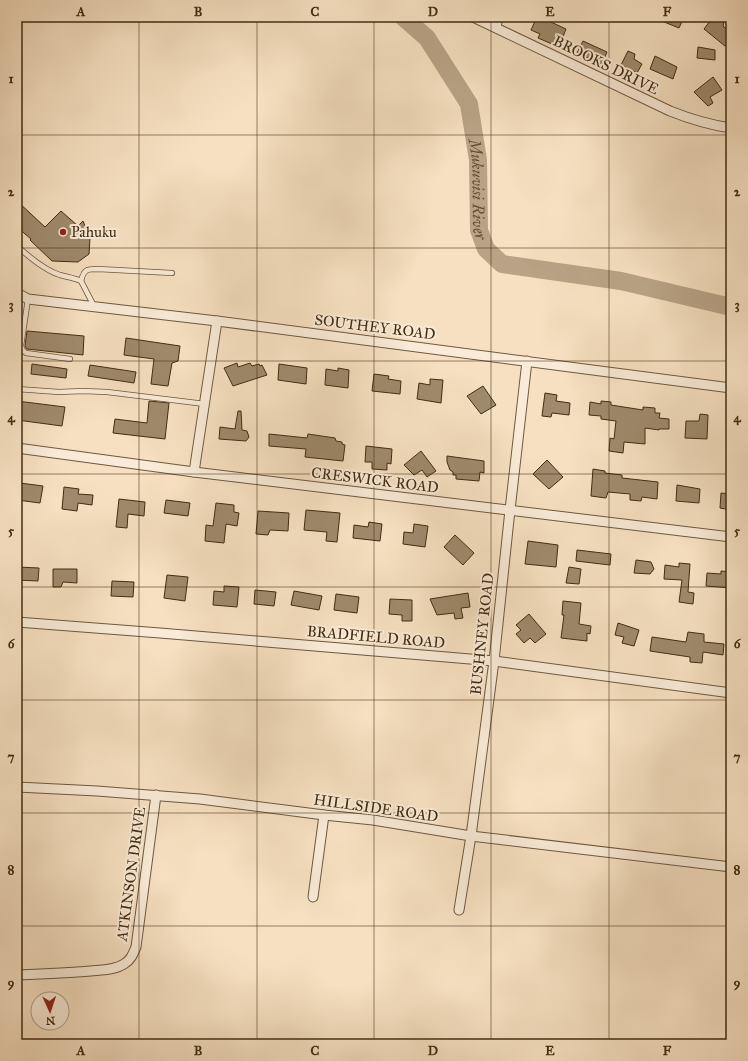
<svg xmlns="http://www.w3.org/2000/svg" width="748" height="1061" font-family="'IM FELL Great Primer',serif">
<rect width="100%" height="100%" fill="#f6e0c1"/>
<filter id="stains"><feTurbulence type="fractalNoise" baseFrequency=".005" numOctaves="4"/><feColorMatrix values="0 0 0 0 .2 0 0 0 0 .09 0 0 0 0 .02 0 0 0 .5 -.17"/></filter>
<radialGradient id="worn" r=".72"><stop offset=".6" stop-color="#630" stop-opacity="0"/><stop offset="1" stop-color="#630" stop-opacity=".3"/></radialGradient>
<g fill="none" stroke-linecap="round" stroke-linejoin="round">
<path stroke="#b8a386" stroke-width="18" id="s1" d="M403,17L427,38L469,104L478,160L479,230L486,249L502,264L621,281L731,307"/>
</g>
<g fill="#9f8a6d" stroke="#412c12">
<path d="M537,17H540L566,29L559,47L538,38L540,34L531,30Z"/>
<path d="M652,17H684L679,28Z"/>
<path d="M713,17H718L724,22L723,26L731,33V40L725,46L704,29Z"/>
<path d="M583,41L607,52L602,64L577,53Z"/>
<path d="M698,47L715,50V60L697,58Z"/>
<path d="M628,51L635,54L634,59L642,64L637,73L621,65Z"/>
<path d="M655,56L677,67L673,79L650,69Z"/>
<path d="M713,77L722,90L710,97L713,103L708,106L694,92Z"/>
<path d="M17,201L45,227L61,211L78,226L83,221L90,238L89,254L78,262L52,261L30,240L31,239L17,227Z"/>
<path d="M27,331L84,336L83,355L27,349L25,346Z"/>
<path d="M126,338L180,346L178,361L172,363L168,386L151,384L154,359L124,355Z"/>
<path d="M237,363L238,367L250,363L252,366L259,364L260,366L262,365L267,375L233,386L224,368Z"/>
<path d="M32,364L67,369L66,378L31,374Z"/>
<path d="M279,364L307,368L306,384L278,380Z"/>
<path d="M90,365L136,372L134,383L88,376Z"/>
<path d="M338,368L349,370L348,388L325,385L326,369L338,371Z"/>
<path d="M374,374L389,376L388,379L401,381L400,394L372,391Z"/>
<path d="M430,379L443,380L441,403L417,399L419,383L430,385Z"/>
<path d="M483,386L496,405L481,414L467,396Z"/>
<path d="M545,393L557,395L556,401L570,403L569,415L552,413L551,417L542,416Z"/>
<path d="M17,401L65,407L62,426L17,420Z"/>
<path d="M149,401L169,403L165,439L113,433L115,419L147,423Z"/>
<path d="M601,401L611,402V405L643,410V407L655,408V413H660L659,418L669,419V429H659V430L645,428V444L624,442L623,453L609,451L610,438L614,439L616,421L601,419V416L589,415L590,402L601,404Z"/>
<path d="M238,411H241L242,430L247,431L249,437L246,441L219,439L220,427L235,429Z"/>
<path d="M700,414L708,415L707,439L685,438L686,421H699Z"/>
<path d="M269,434L307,438L308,434L335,438L336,441L342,442V444L345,445L343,461L305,457L306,449L269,446Z"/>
<path d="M366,446L392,449L391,464L387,463V470L372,469V462H365Z"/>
<path d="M421,451L436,471L427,477L422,470L414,475L404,465Z"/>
<path d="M447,456L484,461V473L480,472L479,481L456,479V475H453V472L450,470L447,462Z"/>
<path d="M547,460L563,477L549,489L533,474Z"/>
<path d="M593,469L605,471V473L622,475V478L658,482L657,499L642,497L641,501L630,500V494L608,492L606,498L591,496Z"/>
<path d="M20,483L43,486L40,503L17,500Z"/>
<path d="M677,485L700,489L699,503L676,501Z"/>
<path d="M64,487L79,489L78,494L93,495L92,505L78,503L77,511L62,509Z"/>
<path d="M721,493L731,494V510L720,508Z"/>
<path d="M119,499L145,502L144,516L128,514L127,528L116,527Z"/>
<path d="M166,500L190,503L188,516L164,513Z"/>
<path d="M216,503L234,505V512L239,513L237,526L226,524L224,543L205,541L206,525L213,526Z"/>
<path d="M306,510L340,513L337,542L326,541L327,532L304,530Z"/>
<path d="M258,511L289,513L288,531L270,530L268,535L256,534Z"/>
<path d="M369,522L382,524L380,541L353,538L354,525L368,527Z"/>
<path d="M414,524L428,526L425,547L403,544L404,532L413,533Z"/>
<path d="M455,535L474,553L463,565L444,547Z"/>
<path d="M528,541L558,545L556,567L525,564Z"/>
<path d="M577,550L611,554L610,565L576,561Z"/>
<path d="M636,560L651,562L654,569L650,574L634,573Z"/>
<path d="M679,563L690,564L688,592L694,593L693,604L679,602L682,580L664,579L665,565L679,567Z"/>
<path d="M17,567L39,568L38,581L17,580Z"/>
<path d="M569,567L581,569L579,584L566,583Z"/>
<path d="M53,569H77V583L63,582L61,587H53Z"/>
<path d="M721,571L731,572V588L706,586L707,573L721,574Z"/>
<path d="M167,575L188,577L185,601L164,598Z"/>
<path d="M112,581L134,582L133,597L111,596Z"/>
<path d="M224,586L239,587L237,607L213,605L214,591L224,592Z"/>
<path d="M255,590L276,592L274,606L254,604Z"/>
<path d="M294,591L322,596L319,610L291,605Z"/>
<path d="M468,593L470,607L461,608L463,618L455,619L454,613L437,615L430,599Z"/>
<path d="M336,594L359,597L357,613L334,610Z"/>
<path d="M390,599L412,600V621H402V615L389,614Z"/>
<path d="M563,601L581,603L579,624L591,626L590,634L587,633V641L561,638L564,615H562Z"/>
<path d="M529,614L546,634L535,643L530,638L524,643L516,634L521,630L516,625Z"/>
<path d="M618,623L639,630L634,646L622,643L624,637L615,635Z"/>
<path d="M688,632L704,634V642L724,644L723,655L703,652L702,663L690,662V657L650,651L652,637L686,642Z"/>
</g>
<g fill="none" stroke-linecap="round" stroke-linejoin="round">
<defs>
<g id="service">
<path d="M17,246C29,257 44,270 60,275C67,277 74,278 81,281L94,306"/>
<path d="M81,281C84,269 87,269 98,269L172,273"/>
<path d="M28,299L21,346C22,350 23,351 26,353L70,359"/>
<path d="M17,389L59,392L83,391L107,392L205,404"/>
</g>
<g id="minor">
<path d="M473,17L670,111C690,119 710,125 731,128"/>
<path d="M496,27L498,17"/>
<path d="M17,293L28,299L217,321L731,388"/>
<path d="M17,448L194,472L731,537"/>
<path d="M194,472L217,321"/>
<path d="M17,622L160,633L494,661L731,693"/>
<path d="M17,787L97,791L200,799L324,815L373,820L471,836L731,867"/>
<path d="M313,897L324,815"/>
<path d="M459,910L471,836L494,661L510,510L527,361"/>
<path d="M17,975C42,974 67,973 91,971C102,970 115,970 124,964C131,960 133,954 136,947L156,795"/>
</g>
</defs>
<use href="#service" stroke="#6e593e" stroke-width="6"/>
<use href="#minor" stroke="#6e593e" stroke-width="11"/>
<use href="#service" stroke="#f9ebd7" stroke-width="4.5"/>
<use href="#minor" stroke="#f9ebd7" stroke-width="9"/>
<defs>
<path id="rail" d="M531,1044L731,1041"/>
</defs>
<use href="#rail" stroke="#412c12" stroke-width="4.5"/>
<use href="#rail" stroke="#f9ebd7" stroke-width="3" stroke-dasharray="9" stroke-linecap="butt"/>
</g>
<path fill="none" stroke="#412c12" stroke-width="1" stroke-opacity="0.55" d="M139,17V1044M257,17V1044M374,17V1044M491,17V1044M609,17V1044M17,135H731M17,248H731M17,361H731M17,474H731M17,587H731M17,700H731M17,813H731M17,926H731"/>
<circle fill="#8f2418" stroke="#f9ebd7" stroke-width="1.5" cx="63" cy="232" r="4"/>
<g text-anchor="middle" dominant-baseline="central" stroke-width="4" stroke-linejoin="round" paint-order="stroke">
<g font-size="15" fill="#412c12" stroke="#f9ebd7">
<text transform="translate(606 65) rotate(26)">BROOKS DRIVE</text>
<text transform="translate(375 327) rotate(7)">SOUTHEY ROAD</text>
<text transform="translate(375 480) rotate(7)">CRESWICK ROAD</text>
<text transform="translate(482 634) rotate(-84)">BUSHNEY ROAD</text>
<text transform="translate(376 637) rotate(5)">BRADFIELD ROAD</text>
<text transform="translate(376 808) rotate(8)">HILLSIDE ROAD</text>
<text transform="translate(131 874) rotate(-82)">ATKINSON DRIVE</text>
</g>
<g font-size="15" fill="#412c12" stroke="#f9ebd7" text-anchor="start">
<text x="71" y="232">Pahuku</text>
</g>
<g font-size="16" font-style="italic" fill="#655035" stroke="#f9ebd7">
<text stroke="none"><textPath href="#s1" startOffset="196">Mukuvisi River</textPath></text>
</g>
</g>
<rect width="748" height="1061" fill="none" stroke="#f6e0c1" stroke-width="44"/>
<g transform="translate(50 1011) rotate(177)"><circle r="19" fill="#f9ebd7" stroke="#af9f88"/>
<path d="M0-3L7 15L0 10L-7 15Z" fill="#8f2418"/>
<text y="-6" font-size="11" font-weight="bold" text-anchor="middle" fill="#412c12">N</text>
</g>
<rect x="22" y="22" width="704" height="1017" fill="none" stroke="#412c12" stroke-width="1.5"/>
<g font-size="13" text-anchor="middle" font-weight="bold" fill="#412c12">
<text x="81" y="16">A</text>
<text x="198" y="16">B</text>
<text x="315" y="16">C</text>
<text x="433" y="16">D</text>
<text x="550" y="16">E</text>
<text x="667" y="16">F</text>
<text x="11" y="83">1</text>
<text x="737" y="83">1</text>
<text x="11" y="196">2</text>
<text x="737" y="196">2</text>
<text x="11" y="309">3</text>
<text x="737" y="309">3</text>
<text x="11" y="422">4</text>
<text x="737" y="422">4</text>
<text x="11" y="535">5</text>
<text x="737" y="535">5</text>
<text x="11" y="648">6</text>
<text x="737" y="648">6</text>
<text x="11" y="761">7</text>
<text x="737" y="761">7</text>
<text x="11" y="874">8</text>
<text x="737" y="874">8</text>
<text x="11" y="987">9</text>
<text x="737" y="987">9</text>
<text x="81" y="1055">A</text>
<text x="198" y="1055">B</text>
<text x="315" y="1055">C</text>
<text x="433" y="1055">D</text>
<text x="550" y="1055">E</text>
<text x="667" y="1055">F</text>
</g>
<rect width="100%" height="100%" filter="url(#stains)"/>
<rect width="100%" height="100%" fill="url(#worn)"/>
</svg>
